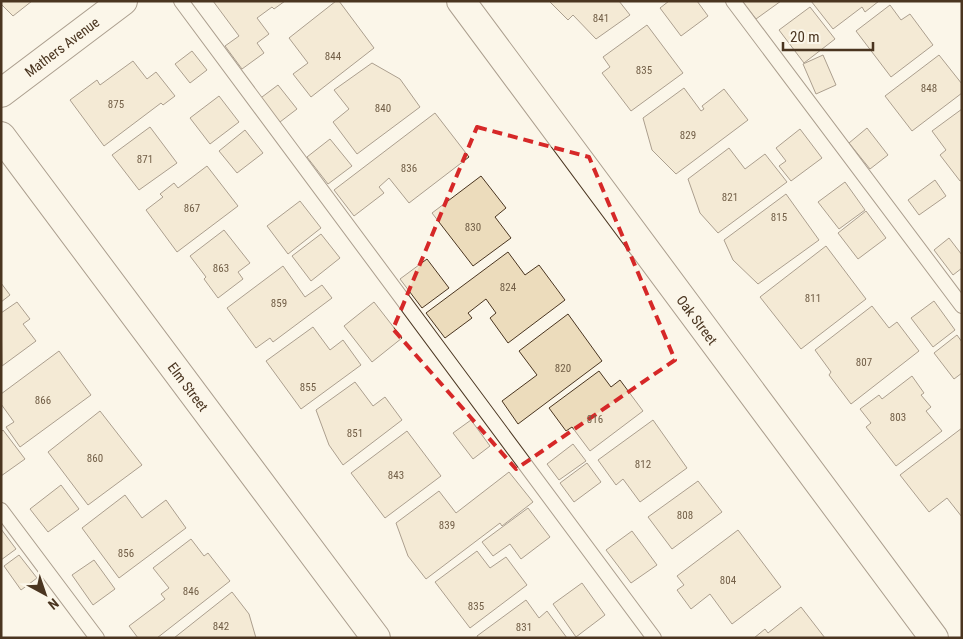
<svg xmlns="http://www.w3.org/2000/svg" width="963" height="639" font-family="'Roboto Condensed',sans-serif">
<rect width="100%" height="100%" fill="#fbf6e9"/>
<g fill="#ecdcbc" stroke="#4a3520">
<path d="M1,1H32L13,16L1,4Z"/>
<path d="M213,1H285L274,9L272,7L257,18L269,34L257,43L264,53L242,69L225,46L239,36Z"/>
<path d="M336,1H339L374,48L311,97L293,74L308,63L289,38Z"/>
<path d="M549,1H619L630,15L596,39L573,15L568,20Z"/>
<path d="M669,1H697L708,16L681,36L660,8Z"/>
<path d="M742,1H781L756,19Z"/>
<path d="M811,1H879L865,12L862,7L833,29Z"/>
<path d="M890,5L901,20L910,14L933,45L891,77L856,31Z"/>
<path d="M810,7L835,39L804,63L779,30Z"/>
<path d="M647,25L683,73L631,111L602,73L610,67L603,57Z"/>
<path d="M192,51L207,70L190,83L175,64Z"/>
<path d="M823,55L836,85L816,94L803,64Z"/>
<path d="M939,55L962,84V93L912,131L885,96Z"/>
<path d="M133,61L147,79L156,72L175,96L163,105L161,103L104,146L70,100L97,80L100,85Z"/>
<path d="M372,63L400,79L420,107L357,154L333,122L349,109L334,90Z"/>
<path d="M278,85L297,109L276,125L258,100Z"/>
<path d="M684,88L701,111L704,109L702,106L724,89L748,120L676,174L652,150L643,118Z"/>
<path d="M219,96L239,122L210,144L190,118Z"/>
<path d="M962,109V180L960,181L940,155L946,150L932,131Z"/>
<path d="M435,113L469,157L409,203L389,178L379,187L384,193L354,216L334,190Z"/>
<path d="M150,127L177,163L139,190L112,155Z"/>
<path d="M867,128L888,155L870,169L849,143Z"/>
<path d="M800,129L822,158L791,181L779,166L786,161L776,148Z"/>
<path d="M245,130L263,153L237,173L219,151Z"/>
<path d="M330,139L352,166L328,184L307,157Z"/>
<path d="M729,148L745,169L765,154L787,182L718,233L700,213L688,179Z"/>
<path d="M207,166L238,206L177,252L146,210L163,197L160,194L174,183L178,188Z"/>
<path d="M481,176L506,208L495,217L511,238L473,266L432,213Z"/>
<path d="M935,180L946,196L919,215L908,200Z"/>
<path d="M845,182L865,210L839,229L818,202Z"/>
<path d="M786,194L819,240L758,284L733,260L724,240Z"/>
<path d="M300,201L321,228L288,254L267,226Z"/>
<path d="M866,211L886,238L858,259L838,233Z"/>
<path d="M224,230L250,263L238,272L243,279L218,298L204,279L206,277L190,256Z"/>
<path d="M321,234L340,258L311,281L292,256Z"/>
<path d="M949,238L962,255V268L953,275L934,250Z"/>
<path d="M826,246L866,299L801,349L760,297Z"/>
<path d="M508,252L525,275L539,265L565,300L508,343L490,318L496,313L486,299L468,313L472,318L445,338L426,313Z"/>
<path d="M427,259L449,288L422,308L400,279Z"/>
<path d="M283,266L305,297L322,285L332,298L273,342L270,338L256,348L227,308Z"/>
<path d="M1,283L10,295L1,302Z"/>
<path d="M934,301L955,330L933,347L911,318Z"/>
<path d="M17,302L30,319L23,324L36,341L2,366L1,313Z"/>
<path d="M374,302L402,338L372,362L344,326Z"/>
<path d="M872,306L889,328L897,322L919,351L851,404L829,375L831,372L815,350Z"/>
<path d="M568,314L602,361L518,424L502,401L537,375L519,351Z"/>
<path d="M313,327L330,350L343,340L361,365L301,409L266,361Z"/>
<path d="M957,335L962,342V373L954,379L934,353Z"/>
<path d="M59,351L91,395L20,447L6,427L14,422L1,404V394Z"/>
<path d="M599,371L611,387L620,380L643,411L590,451L572,427L566,431L549,408Z"/>
<path d="M912,376L924,393L921,395L931,407L926,411L942,431L896,466L866,427L871,423L860,409L879,395L882,399Z"/>
<path d="M355,382L373,406L385,397L402,420L343,465L329,445L316,410Z"/>
<path d="M100,411L142,465L88,505L48,452Z"/>
<path d="M471,420L490,446L473,459L453,433Z"/>
<path d="M653,420L687,468L640,502L623,479L616,485L598,460Z"/>
<path d="M962,428V517L947,498L929,512L900,475Z"/>
<path d="M3,430L25,459L1,476V432Z"/>
<path d="M407,431L441,476L385,518L351,473Z"/>
<path d="M573,444L586,461L559,480L547,464Z"/>
<path d="M587,463L601,482L574,502L560,483Z"/>
<path d="M509,472L533,502L502,526L500,523L426,579L408,556L396,523L439,491L456,513Z"/>
<path d="M698,481L722,512L672,549L648,517Z"/>
<path d="M61,485L79,509L48,532L30,509Z"/>
<path d="M125,495L142,518L166,500L186,528L119,578L82,528Z"/>
<path d="M528,508L550,537L521,559L510,544L493,556L482,542Z"/>
<path d="M1,529L16,549L1,560Z"/>
<path d="M738,530L781,587L732,624L710,594L691,609L677,590L684,585L677,576Z"/>
<path d="M632,531L657,565L631,583L606,550Z"/>
<path d="M191,539L204,556L208,553L230,581L157,638H138L129,626L165,599L161,594L169,588L153,568Z"/>
<path d="M477,551L490,568L506,557L527,585L470,628L435,582Z"/>
<path d="M19,555L37,578L21,590L4,566Z"/>
<path d="M94,560L115,589L93,605L72,575Z"/>
<path d="M582,583L605,615L576,637L553,604Z"/>
<path d="M232,592L249,614L256,638H174Z"/>
<path d="M526,600L539,618L547,611L567,638H478L477,636Z"/>
<path d="M801,607L825,638H754L765,629L768,633Z"/>
</g>
<g fill="none" stroke-linecap="round" stroke-linejoin="round">
<defs>
<g id="lane">
<path d="M181,1L654,638"/>
<path d="M733,1L962,306"/>
<path d="M1,510L97,638"/>
</g>
<g id="street">
<path d="M461,1L934,638"/>
<path d="M1,93L123,1"/>
<path d="M1,136L376,638"/>
</g>
</defs>
<use href="#lane" stroke="#4a3520" stroke-width="16"/>
<use href="#street" stroke="#4a3520" stroke-width="30"/>
<use href="#lane" stroke="#fbf6e9" stroke-width="14"/>
<use href="#street" stroke="#fbf6e9" stroke-width="28"/>
</g>
<path d="M0 0H963V639H0ZM477,127L589,157L675,360L516,469L393,329Z" fill="#fbf6e9" fill-opacity=".55" fill-rule="evenodd"/>
<path fill="none" stroke="#d62828" stroke-width="4" stroke-dasharray="10 6" stroke-linejoin="round" d="M477,127L589,157L675,360L516,469L393,329Z"/>
<g text-anchor="middle" dominant-baseline="central" stroke-width="4" stroke-linejoin="round" paint-order="stroke">
<g font-size="11" fill="#725f47">
<text x="601" y="18">841</text>
<text x="333" y="56">844</text>
<text x="644" y="70">835</text>
<text x="929" y="88">848</text>
<text x="116" y="104">875</text>
<text x="383" y="108">840</text>
<text x="688" y="135">829</text>
<text x="145" y="159">871</text>
<text x="409" y="168">836</text>
<text x="730" y="197">821</text>
<text x="192" y="208">867</text>
<text x="779" y="217">815</text>
<text x="473" y="227">830</text>
<text x="221" y="268">863</text>
<text x="508" y="287">824</text>
<text x="813" y="298">811</text>
<text x="279" y="303">859</text>
<text x="864" y="362">807</text>
<text x="563" y="368">820</text>
<text x="308" y="387">855</text>
<text x="43" y="400">866</text>
<text x="898" y="417">803</text>
<text x="595" y="419">816</text>
<text x="355" y="433">851</text>
<text x="95" y="458">860</text>
<text x="643" y="464">812</text>
<text x="396" y="475">843</text>
<text x="685" y="515">808</text>
<text x="447" y="525">839</text>
<text x="126" y="553">856</text>
<text x="728" y="580">804</text>
<text x="191" y="591">846</text>
<text x="476" y="606">835</text>
<text x="221" y="626">842</text>
<text x="524" y="627">831</text>
</g>
<g font-size="14" fill="#4a3520" stroke="#fbf6e9">
<text transform="translate(62 47) rotate(-37)">Mathers Avenue</text>
<text transform="translate(697 320) rotate(53)">Oak Street</text>
<text transform="translate(188 387) rotate(53)">Elm Street</text>
</g>
</g>
<rect width="963" height="639" fill="none" stroke="#4a3520" stroke-width="5"/>
<g transform="translate(45 594) rotate(140)" stroke="#fbf6e9" stroke-width="4" paint-order="stroke">
<path d="M0-4L9 19L0 12L-9 19Z" fill="#4a3520"/>
<text y="-8" font-size="14" font-weight="bold" text-anchor="middle" fill="#4a3520">N</text>
</g>
<path d="M783 42v8h90v-8" fill="none" stroke="#4a3520" stroke-width="2.5"/>
<text x="790" y="42" font-size="15" fill="#4a3520" stroke="#fbf6e9" stroke-width="4" paint-order="stroke">20 m</text>
</svg>
